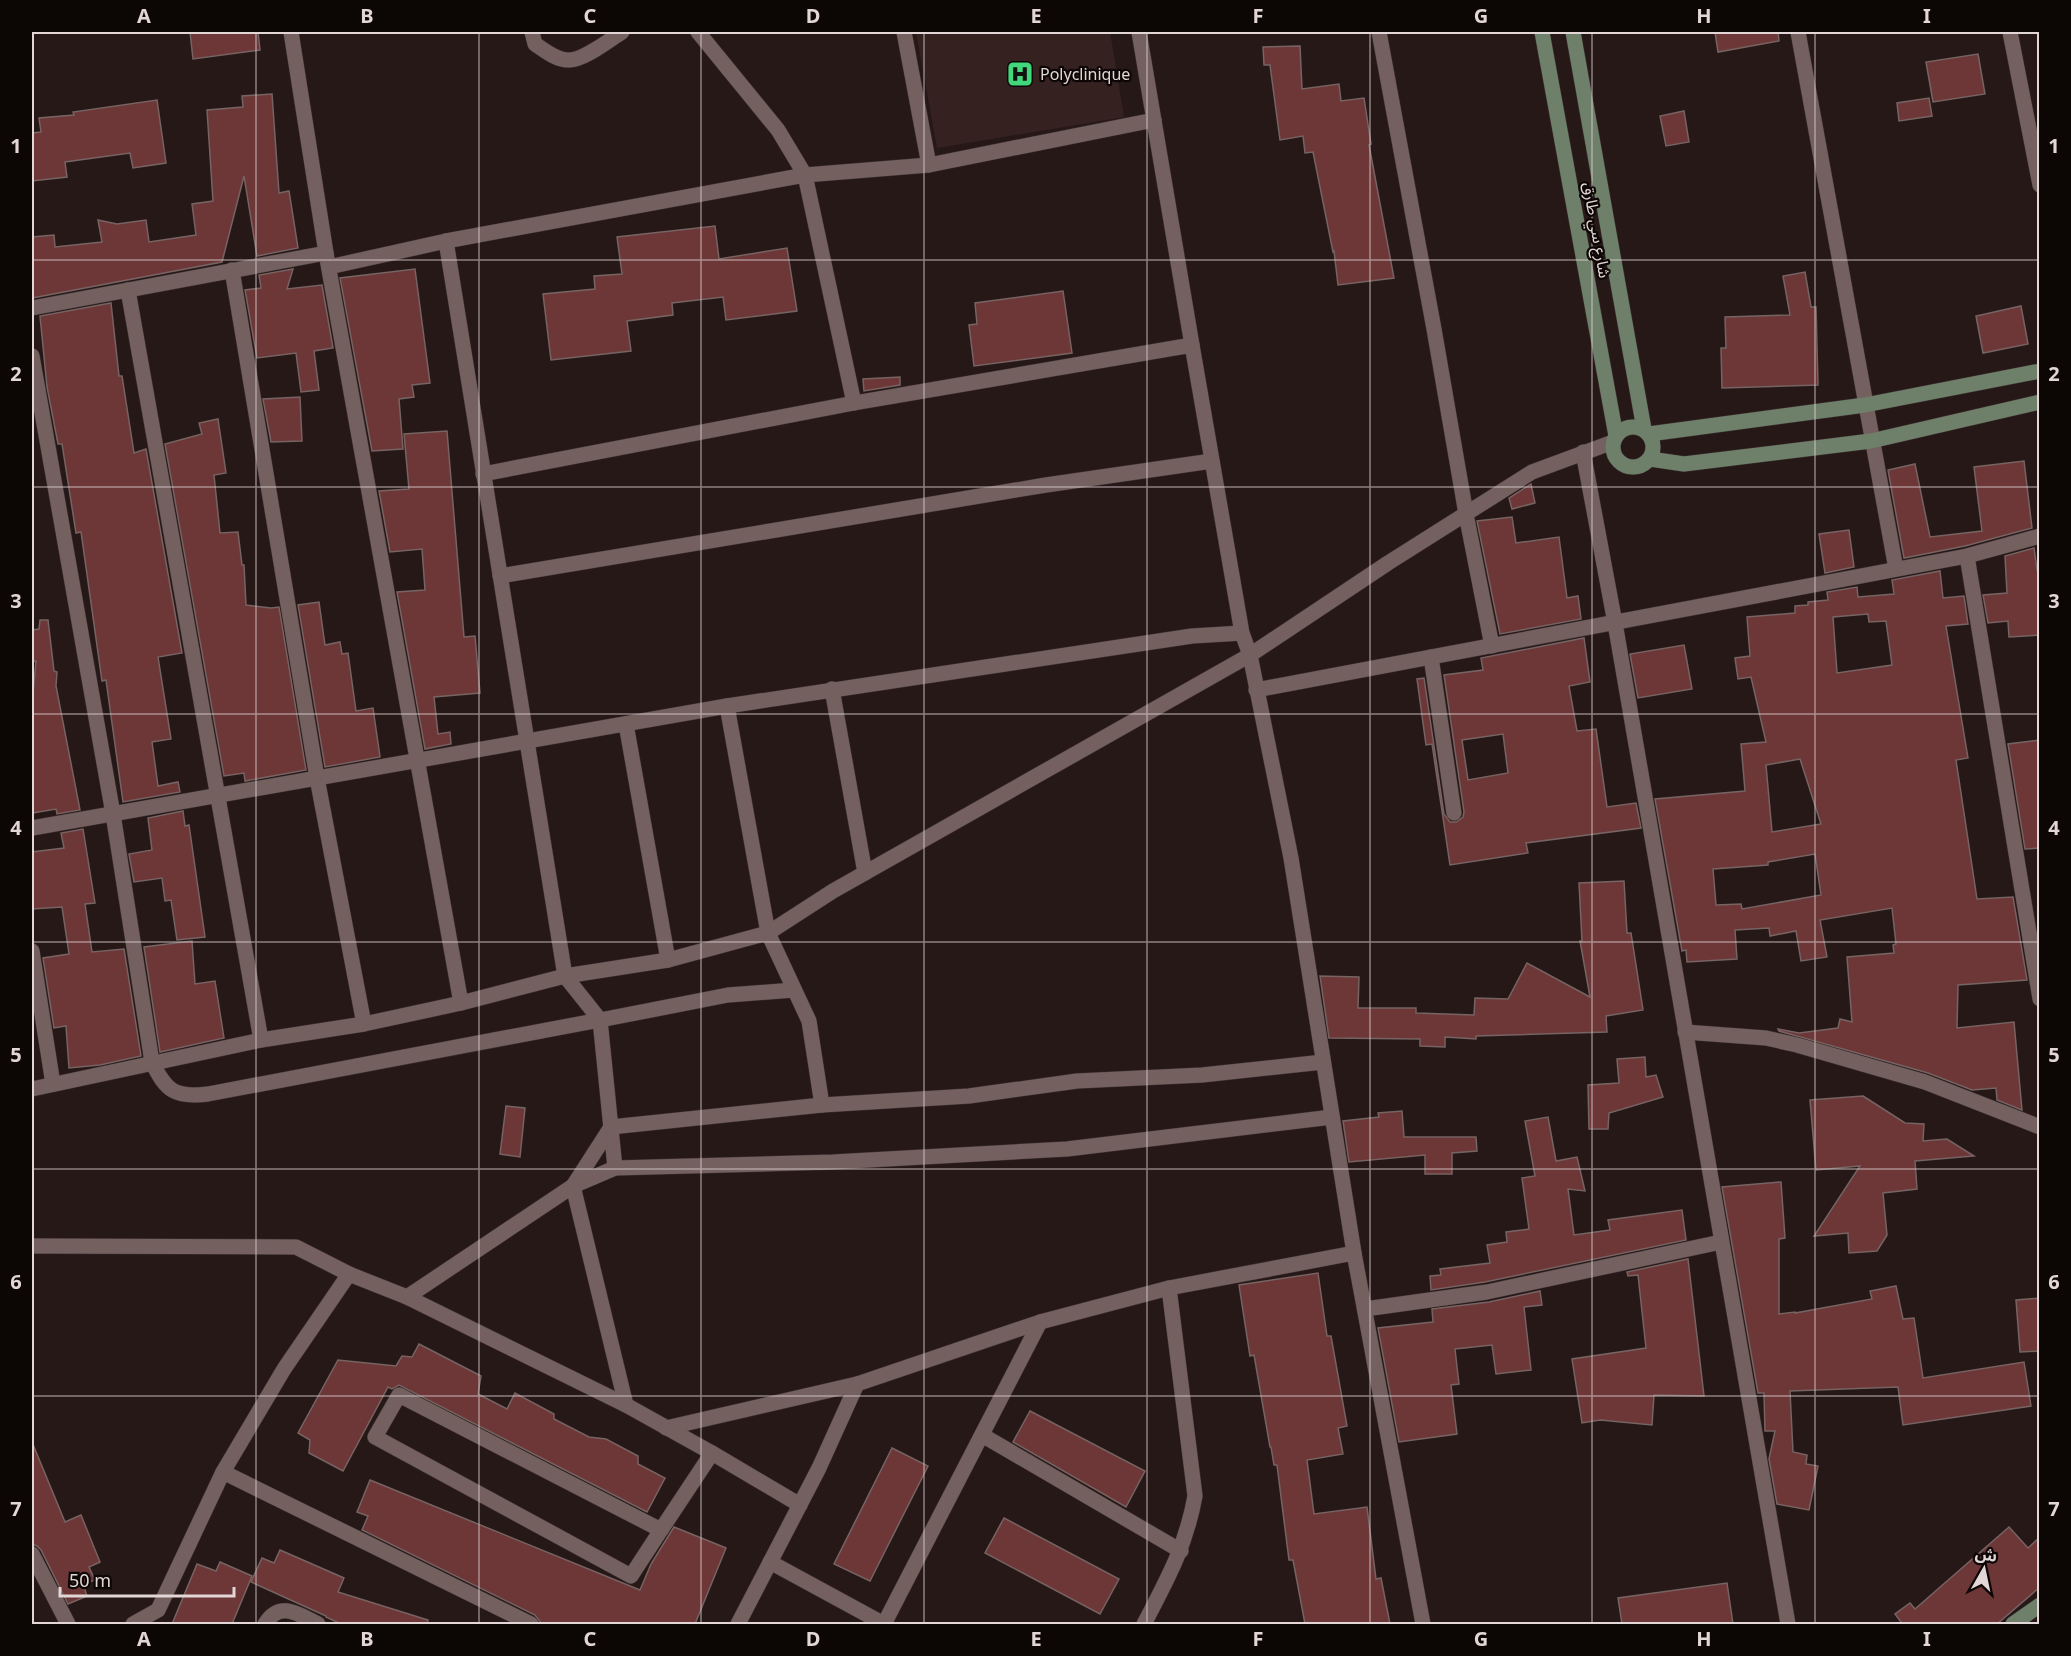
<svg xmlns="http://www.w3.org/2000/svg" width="2071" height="1656" font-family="'Noto Sans','Noto Sans Arabic',sans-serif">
<rect width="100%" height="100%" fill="#271818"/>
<path fill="#362121" d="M916,32H1110L1124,117L937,148Z"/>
<g fill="#6d3738" stroke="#766362" stroke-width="1.5" fill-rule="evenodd">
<path d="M190,32H258L260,50L193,59Z"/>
<path d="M1715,32H1778L1779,41L1718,52Z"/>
<path d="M1300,46L1302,89L1339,84L1341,101L1364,98L1371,144L1369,145L1394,278L1338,285L1334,251L1333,252L1313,152L1305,153L1303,136L1280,140L1270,65H1264L1263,47Z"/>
<path d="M1978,54L1985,94L1933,102L1926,62Z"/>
<path d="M272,94L279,193L289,191L298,248L257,256L244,176L222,262L32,298V237L54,235L55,247L102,242L98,220L117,224L146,220L149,242L196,235L192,204L213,201L207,110L243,107L242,96Z"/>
<path d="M1929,98L1932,116L1899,121L1897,103Z"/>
<path d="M157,100L166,163L133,168L130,153L65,162L67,177L32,181V133L41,132L39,118L74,115L73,112Z"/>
<path d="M1684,111L1689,142L1666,146L1660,116Z"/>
<path d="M715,226L719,259L787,248L797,311L726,320L723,297L672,303L673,315L627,321L631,351L551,360L543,294L595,289L594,276L622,274L617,237Z"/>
<path d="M293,269L287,289L322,285L333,348L314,351L319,390L301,392L296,353L257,358L245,290L261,288L259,275Z"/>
<path d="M415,269L430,383L412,385L414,397L399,399L403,449L372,451L340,278Z"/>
<path d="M1805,272L1811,307H1816L1818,385L1722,388L1721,348H1726L1725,317L1790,315L1783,276Z"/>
<path d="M1063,291L1072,353L974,366L969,325L977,324L975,303Z"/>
<path d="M111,303L119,376H122L134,453L146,449L182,653L158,657L171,739L152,742L158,786L178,782L180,792L123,802L106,680L102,681L81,532L76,533L62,444H58L47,387L40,316Z"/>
<path d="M2021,306L2028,344L1983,353L1976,316Z"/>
<path d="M900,377V385L864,391L863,379Z"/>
<path d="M300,397L302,441L271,442L263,399Z"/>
<path d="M218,419L226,473L214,475L220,533L238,532L242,565H244L246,605L271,608L279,607L306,770L245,781L244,773L224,776L165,444L202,434L199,423Z"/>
<path d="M447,431L464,637L475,636L480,693L434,697L438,734L450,732L451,744L425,749L397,592L425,590L422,549L390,552L379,491L409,489L404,434Z"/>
<path d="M2024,461L2032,528L1965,546L1904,558L1888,470L1915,464L1930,537L1982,531L1974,467Z"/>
<path d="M1531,484L1535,503L1512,509L1509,498Z"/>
<path d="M1512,517L1516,543L1559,537L1567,598L1578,596L1581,619L1500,634L1477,521Z"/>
<path d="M1849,530L1854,567L1825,573L1819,534Z"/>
<path d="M2034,548L2037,570H2040V635L2009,637L2008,621L1988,623L1983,595L2007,593L2005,556Z"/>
<path d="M1940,571L1943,598L1964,596L1968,624L1946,626L1968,758L1956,760L1977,899L2013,897L2027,980L1958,985L1957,1028L2014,1022L2022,1110L1997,1100L1996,1088L1972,1090L1928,1073L1779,1031L1778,1029L1799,1033L1838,1028L1840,1019L1852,1022L1847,957L1894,953L1893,945L1896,944L1892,908L1820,920L1827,957L1801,961L1796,931L1770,936L1769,928L1735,930L1737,959L1687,962L1686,950L1682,951L1655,799L1745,791L1741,744L1766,742L1751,677L1738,679L1735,658L1750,656L1747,617L1795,613V606L1808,605V602L1828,600L1827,592L1857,587L1858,597L1894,594L1892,580ZM1868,614L1869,622L1886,621L1892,665L1837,673L1833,617ZM1800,759L1821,824L1772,832L1766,765ZM1815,854L1821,895L1742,909L1741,904L1716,905L1713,869L1768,865V862Z"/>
<path d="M319,602L325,645L340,642L342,654L348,653L356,711L373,708L380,757L325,767L298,605Z"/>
<path d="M40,620H48L54,671L57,672L56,686L80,810L57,814L56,809L32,813V704L36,661L32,662V630L39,629Z"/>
<path d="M1584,638L1590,682L1569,686L1577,731L1596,729L1607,807L1636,803L1641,828L1526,843L1528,853L1450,865L1432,744L1426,745L1417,679L1424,678L1444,814L1450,822H1456L1463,817L1464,812L1444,675L1483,670L1481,658ZM1503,734L1508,773L1468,780L1462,740Z"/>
<path d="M1684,645L1692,689L1638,698L1630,654Z"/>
<path d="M2040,740V848L2025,849L2008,744Z"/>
<path d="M183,811L185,826L189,825L205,937L177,940L171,900L165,901L162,878L134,882L129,854L152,850L148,818Z"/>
<path d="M83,829L95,903L85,904L92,952L124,949L141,1056L100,1065L69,1068L66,1026L54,1028L43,958L69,954L62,907L32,909V852L64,848L61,833Z"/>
<path d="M1624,881L1627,933H1631L1643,1010L1606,1016L1607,1032L1476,1036V1039L1445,1037V1047L1420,1046V1039L1329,1038L1320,976L1359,977L1358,1008H1416V1013L1474,1015L1475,998L1508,999L1527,963L1590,997L1580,941H1582L1579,883Z"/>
<path d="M192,941L195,984L215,981L224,1038L160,1052L144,947Z"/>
<path d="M1645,1057L1646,1077L1656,1075L1663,1097L1609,1113L1608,1129H1589L1588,1085L1619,1083L1617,1059Z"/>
<path d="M1863,1096L1905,1123L1924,1124L1923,1141L1947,1139L1974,1156L1915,1161L1917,1189L1883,1193L1887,1235L1877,1251L1849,1253L1848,1233L1814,1236L1860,1166L1816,1170L1810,1100Z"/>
<path d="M506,1106L525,1108L520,1157L500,1154Z"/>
<path d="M1402,1111L1404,1137H1476L1477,1151L1452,1153V1174H1425V1155L1349,1162L1343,1121L1379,1117L1378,1113Z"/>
<path d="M1548,1117L1556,1161L1577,1157L1585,1191L1568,1189L1574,1235L1610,1230L1608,1220L1682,1210L1686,1240L1485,1282L1431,1290L1430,1276L1441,1275L1440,1269L1490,1263L1487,1245L1507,1242L1506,1232L1529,1229L1522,1178L1535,1176L1525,1121Z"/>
<path d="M1781,1182L1785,1238L1779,1239V1314L1795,1312V1313L1872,1299L1870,1291L1896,1286L1903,1319L1914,1318L1923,1378L2024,1362L2031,1406L1903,1425L1898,1387L1790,1391L1793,1452L1807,1455L1806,1464L1818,1466L1809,1510L1777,1504L1769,1459L1775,1431H1765L1764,1393H1758L1722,1187Z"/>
<path d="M1688,1259L1704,1396L1654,1395L1652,1425L1600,1420L1582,1423L1572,1359L1646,1348L1638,1275L1628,1276L1627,1272Z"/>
<path d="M1318,1273L1327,1336H1331L1347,1426L1338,1428L1343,1454L1307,1460L1314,1514L1367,1507L1376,1579L1381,1578L1390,1624H1305L1293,1560H1289L1277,1465H1274L1271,1447H1270L1254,1355L1250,1356L1239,1285Z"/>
<path d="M1540,1291L1542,1305L1524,1307L1531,1370L1496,1374L1492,1345L1455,1349L1459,1384L1451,1385L1457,1434L1399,1442L1378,1328L1433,1322L1432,1309L1489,1302Z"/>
<path d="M2040,1298V1351L2020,1352L2016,1300Z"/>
<path d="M419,1344L481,1376L478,1394L507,1409L515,1393L554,1414V1419L589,1437L606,1439L638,1456V1464L665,1478L647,1512L399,1385L392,1389L388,1387L343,1471L309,1453L310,1440L298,1433L338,1360L396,1366L402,1356L412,1357Z"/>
<path d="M1030,1411L1145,1471L1126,1507L1013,1442Z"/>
<path d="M32,1442L65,1522L81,1515L100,1562L89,1567L95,1580L83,1584L87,1596L68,1604L41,1550L37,1546L32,1544Z"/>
<path d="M892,1448L928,1466L870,1581L834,1564Z"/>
<path d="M370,1480L640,1590L651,1564L674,1527L726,1548L695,1624H542L535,1615L362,1530L368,1516L357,1512Z"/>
<path d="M1004,1518L1119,1579L1100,1614L985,1553Z"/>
<path d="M2009,1527L2028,1548L2040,1537V1587L1997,1624H1898L1901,1622L1895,1614L1910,1603L1915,1609Z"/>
<path d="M280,1550L344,1578L338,1592L428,1620L427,1624H341L326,1617V1616L251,1582L262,1558L274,1563Z"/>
<path d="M220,1562L252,1576L232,1624H172L197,1564L216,1571Z"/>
<path d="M1727,1583L1733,1624H1622L1618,1598Z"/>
</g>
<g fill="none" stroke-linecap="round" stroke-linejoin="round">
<defs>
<g id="street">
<path d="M291,32L326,253L461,1003"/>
<path d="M532,32L535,44C544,50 556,60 568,60C583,61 609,40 622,32"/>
<path d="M698,32L778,130L805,175L854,403"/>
<path d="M904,32L929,165"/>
<path d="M1139,32L1192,345"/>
<path d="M1379,32L1434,329L1466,514L1492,646"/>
<path d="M1798,32L1896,569"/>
<path d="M2010,32L2040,185"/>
<path d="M329,267L446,241L805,175L929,165L1154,120"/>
<path d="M232,270L317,778L364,1024"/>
<path d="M128,290L261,1040"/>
<path d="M32,308L326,253"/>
<path d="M32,356L113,814L152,1062C166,1091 175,1098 208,1094L600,1020L565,976L446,241"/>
<path d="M1583,452L1615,623L1788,1624"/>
<path d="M483,474L854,403L1192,345L1242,633L1250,655L1388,563L1532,472L1613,442"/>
<path d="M1967,556L2040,536"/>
<path d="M500,576L1046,485L1212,461"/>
<path d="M1431,657L1454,813"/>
<path d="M832,689L865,873"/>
<path d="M1256,690L1967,556L2040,999"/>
<path d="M727,706L768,933L809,1021L822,1105"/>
<path d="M626,724L668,960"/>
<path d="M32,828L727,706L1192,636L1242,633"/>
<path d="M32,951L53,1084"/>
<path d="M1685,1032L1766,1038L1797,1045L1925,1082L2040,1127"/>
<path d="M32,1089L261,1040L364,1024L461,1003L565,976L668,960L768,933L833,891L1250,655L1291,858L1354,1253"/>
<path d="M615,1168L600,1020L728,995L794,990"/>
<path d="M573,1186L611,1127L822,1105L969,1096L1077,1081L1202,1075L1323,1062"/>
<path d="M573,1186L615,1168L833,1162L1067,1149L1332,1117"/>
<path d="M32,1246L296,1247L349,1274L407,1297L626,1405L712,1453L800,1505"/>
<path d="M407,1297L573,1186L626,1405"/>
<path d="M1365,1309L1487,1292L1721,1242"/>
<path d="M399,1395L661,1530L631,1576L375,1437Z"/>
<path d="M666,1428L857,1384"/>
<path d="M982,1435L1181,1551"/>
<path d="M223,1472L531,1624"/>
<path d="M661,1530L712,1453"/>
<path d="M32,1554L68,1624"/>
<path d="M770,1562L884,1624"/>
<path d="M133,1624L158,1610L223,1472L284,1369L349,1274"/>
<path d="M265,1624C280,1600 298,1614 318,1624"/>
<path d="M738,1624L819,1468L857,1384L1040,1322L1169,1288L1354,1253L1423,1624"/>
<path d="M884,1624L1040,1322"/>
<path d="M1144,1624C1167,1580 1186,1546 1195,1496L1169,1288"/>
</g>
<g id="secondary">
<path d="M1542,32L1616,436"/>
<path d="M1573,32L1644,429"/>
<circle cx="1633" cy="447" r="20"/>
<path d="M1649,434L1865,405L2040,371"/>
<path d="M1650,459L1684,464L1871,441L2040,402"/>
<path d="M2013,1624L2040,1605"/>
</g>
</defs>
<use href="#street" stroke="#3e3232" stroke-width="16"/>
<use href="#secondary" stroke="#3e3232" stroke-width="16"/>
<use href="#street" stroke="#73605f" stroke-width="15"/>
<use href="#secondary" stroke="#6e806a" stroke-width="15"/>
</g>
<path fill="none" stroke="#e2d6d6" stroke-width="1.5" stroke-opacity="0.55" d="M256,32V1624M479,32V1624M701,32V1624M924,32V1624M1147,32V1624M1370,32V1624M1592,32V1624M1815,32V1624M32,260H2040M32,487H2040M32,714H2040M32,942H2040M32,1169H2040M32,1396H2040"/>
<defs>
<symbol id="hospital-square" viewBox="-11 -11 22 22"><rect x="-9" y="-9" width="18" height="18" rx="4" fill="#43d77b" stroke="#0c0605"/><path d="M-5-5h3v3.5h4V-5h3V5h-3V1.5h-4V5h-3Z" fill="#111"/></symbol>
</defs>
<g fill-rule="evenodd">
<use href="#hospital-square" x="1005" y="59" width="30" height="30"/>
</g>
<g text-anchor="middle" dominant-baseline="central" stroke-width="4.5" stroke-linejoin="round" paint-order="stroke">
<g font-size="16" fill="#e2d6d6" stroke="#0c0605" text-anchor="start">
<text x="1040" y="74">Polyclinique</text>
</g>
<g font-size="16" fill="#e2d6d6" stroke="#0c0605">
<text transform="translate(1597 230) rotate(80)">شارع سي طارق</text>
</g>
</g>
<rect width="2071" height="1656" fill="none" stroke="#0c0605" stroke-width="66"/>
<g transform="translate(1984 1569) rotate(9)" stroke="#0c0605" stroke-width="4.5" paint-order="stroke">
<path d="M0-4.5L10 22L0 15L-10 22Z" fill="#e2d6d6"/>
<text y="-9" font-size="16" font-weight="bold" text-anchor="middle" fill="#e2d6d6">ش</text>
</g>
<path d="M60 1587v9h174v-9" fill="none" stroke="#e2d6d6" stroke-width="3"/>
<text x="69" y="1587" font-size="18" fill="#e2d6d6" stroke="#0c0605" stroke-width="4.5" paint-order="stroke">50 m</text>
<rect x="33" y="33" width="2005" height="1590" fill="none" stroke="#e2d6d6" stroke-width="2"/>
<g font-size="20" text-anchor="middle" font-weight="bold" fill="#e2d6d6">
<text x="144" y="23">A</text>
<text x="367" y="23">B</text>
<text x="590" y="23">C</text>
<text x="813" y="23">D</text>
<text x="1036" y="23">E</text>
<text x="1258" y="23">F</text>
<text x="1481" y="23">G</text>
<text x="1704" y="23">H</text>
<text x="1927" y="23">I</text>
<text x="16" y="153">1</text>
<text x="2054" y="153">1</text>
<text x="16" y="381">2</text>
<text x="2054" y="381">2</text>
<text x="16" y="608">3</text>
<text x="2054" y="608">3</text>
<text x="16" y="835">4</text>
<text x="2054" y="835">4</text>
<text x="16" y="1062">5</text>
<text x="2054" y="1062">5</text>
<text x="16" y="1289">6</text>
<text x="2054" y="1289">6</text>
<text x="16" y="1516">7</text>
<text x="2054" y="1516">7</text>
<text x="144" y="1646">A</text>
<text x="367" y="1646">B</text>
<text x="590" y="1646">C</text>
<text x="813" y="1646">D</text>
<text x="1036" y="1646">E</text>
<text x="1258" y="1646">F</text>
<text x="1481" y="1646">G</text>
<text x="1704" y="1646">H</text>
<text x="1927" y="1646">I</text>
</g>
</svg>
